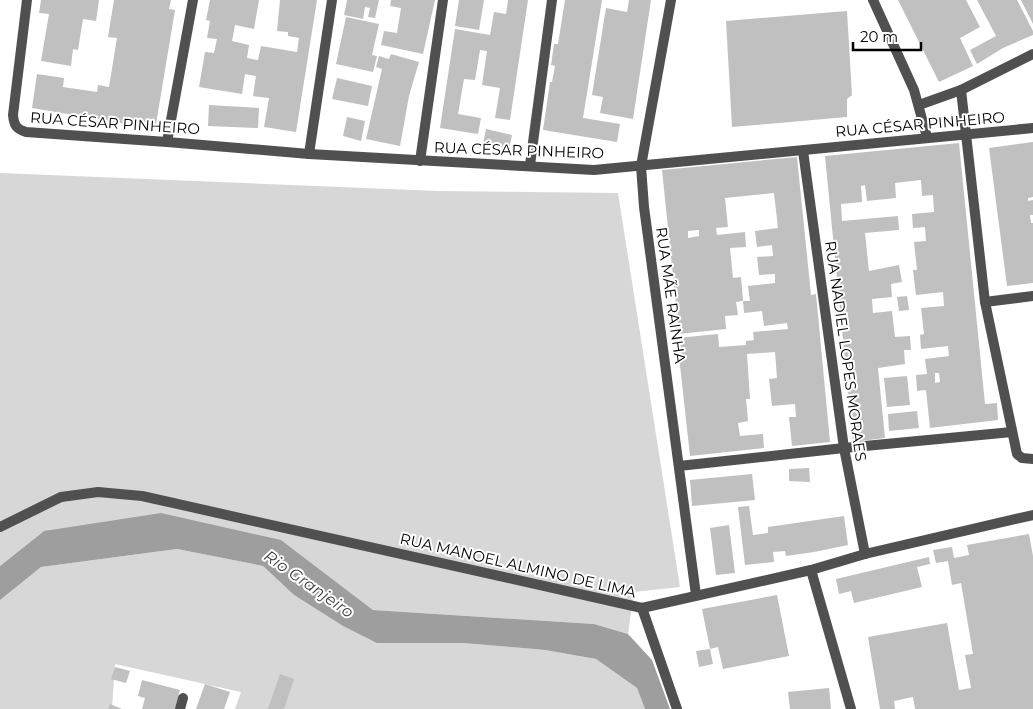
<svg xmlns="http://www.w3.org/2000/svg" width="1033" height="709" font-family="Montserrat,sans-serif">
<rect width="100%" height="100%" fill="#fff"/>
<g fill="#d7d7d7">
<path d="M0,173L438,191L618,193L680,587L634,592L628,634L594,624L373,610L281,540L44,531L0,566Z"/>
<path d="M177,549L263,566L294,595L343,626L377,642L463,643L545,650L596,659L637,688L645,709H235L241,692L115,664L112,709H0V599L41,567Z"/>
</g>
<path fill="#9e9e9e" d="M161,513L281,540L373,610L594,624L628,634L652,660L670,709H645L637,688L596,659L545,650L463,643H377L343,626L294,595L263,566L177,549L41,567L0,600V566L44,531Z"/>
<g fill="#c0c0c0" fill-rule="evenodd">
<path d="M41,0H99L96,21L83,19L78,50L73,49L71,66L41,61L49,14L39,13Z"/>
<path d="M114,0H171L169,9L175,10L156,124L127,119L126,124L32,108L37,74L64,78L63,87L97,92L98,85L109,87L117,38L108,37Z"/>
<path d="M210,0H259L254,29L235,25L232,41L249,45L247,58L258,60L261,46L297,52L299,38L288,36V32L277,31L280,0H317L296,132L264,127L269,98L253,96L256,76L245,74L242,94L199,87L205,52L214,53L217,39L207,38L210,21L206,20Z"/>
<path d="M347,0H379L375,18L368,17L370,8L365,7L363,19L344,15Z"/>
<path d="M391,0H435L423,54L381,45L384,31L397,33L401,8L390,6Z"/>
<path d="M459,0H484L479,30L455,26Z"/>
<path d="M508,0H528L510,120L495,118L500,88L482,85L487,51L480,50L475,80L464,79L458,114L481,118L478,134L440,128L455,29L490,35L494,12L506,14Z"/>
<path d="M565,0H602L583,118L620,124L617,142L543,130L550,82H552L555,66L551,65L554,44H558Z"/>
<path d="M629,0H651L633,119L600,113L603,97L592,95L606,8L627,12Z"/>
<path d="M898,0H966L980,27L960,38L973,66L939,82Z"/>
<path d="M977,0H1017L1033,31V35L1003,48L977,64L970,50L996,36Z"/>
<path d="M1021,0H1033V24Z"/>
<path d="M847,11L852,95L847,99V117L732,127L726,21Z"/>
<path d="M346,17L379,24L372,55L377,56L373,72L336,64Z"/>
<path d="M391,54L419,62L409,96L400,146L366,139L382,69L376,67L379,56L389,59Z"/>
<path d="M337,78L372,86L368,106L332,99Z"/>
<path d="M209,105L259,108L258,128L208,126Z"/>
<path d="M347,117L365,121L361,141L343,136Z"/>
<path d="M486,129L512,135L509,149L483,144Z"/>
<path d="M1033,142V197L1028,198V201L1033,200V215H1030L1031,223H1033V283L1007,286L989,148Z"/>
<path d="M959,143L985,404L997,403L998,420L930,428L926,390L917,391L916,375L927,374L925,359L949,356L948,346L921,349L920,335L924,334L921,308L944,306L943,292L916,295L913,270H917L914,242L926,241L925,227L913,228L912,214L934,212L933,195L922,196L921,180L895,183L896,198L867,201L865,185L861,186L862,202L841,204L842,221L898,216L899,230L865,233L869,271L899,265L902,282L891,284L892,297L872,299L873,313L892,311L895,337L910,336L911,350H904L905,364L878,368L885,438L853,442L825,156ZM935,373H939L940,382L935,383Z"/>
<path d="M797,157L811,295L816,294L830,442L792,446L789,417H796L795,404L772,406L769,379L777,378L775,352L747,354L750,399H746L748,421L738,423L740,436L763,434L764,448L690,456L677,338L718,334L719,347L746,345V341L754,340L753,332L788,329L787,323L764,326L762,311L744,313L743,301L736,302L738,315L725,316L726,329L679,334L662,170ZM774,193L778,228L755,231L757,247L772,245L773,256L757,257L759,275L775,274V283L748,286L750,301H743L741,277L733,278L730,248L746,247L745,232L717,235L716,228L728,227L725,198ZM699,230V236L688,238V231Z"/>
<path d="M907,296L909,310L899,311L897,297Z"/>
<path d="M907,376L910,405L887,407L884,378Z"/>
<path d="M917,411L919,428L889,431L888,414Z"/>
<path d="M809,468L810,482L789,481V469Z"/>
<path d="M752,474L755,500L692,506L690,480Z"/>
<path d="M749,506L753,535L768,533V527L844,516L848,545L814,552L786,556L785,551L773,552L774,562L745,565L738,507Z"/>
<path d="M729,525L735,573L716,575L710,528Z"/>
<path d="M1029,534L1033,556V709H915L913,697L894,701L895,709H880L868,637L947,623L959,690L971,688L965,655L973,654L961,583L952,585L948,561L936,563L933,550L952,547L954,558L969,555L967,545Z"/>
<path d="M929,557L930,564L917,567L922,587L854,603L851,591L839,594L836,579Z"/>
<path d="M777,595L789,656L723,669L718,647L710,649L713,664L699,667L696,651L710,649L702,609Z"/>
<path d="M115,667L130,671L126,683L111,679Z"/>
<path d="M280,674L294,679L284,709H268Z"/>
<path d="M142,680L180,690L175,709H142L145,698L138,696Z"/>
<path d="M205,684L230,692L224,709H196Z"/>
<path d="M829,688L831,709H790L788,692Z"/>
<path d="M110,704L122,709H108Z"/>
</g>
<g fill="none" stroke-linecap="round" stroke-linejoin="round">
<g stroke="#505050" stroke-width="10">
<path d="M27,0L13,115C14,125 16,129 26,132L167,142L309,154L594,170L1033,128"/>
<path d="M671,0L641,166L644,207L696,595"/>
<path d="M873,0L914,90L927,137"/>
<path d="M961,90L985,302L1017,454L1022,458L1033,459"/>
<path d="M919,105L961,90L1033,54"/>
<path d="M167,142L193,0"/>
<path d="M803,151L844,448L865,554"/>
<path d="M309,154L332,0"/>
<path d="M420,161L443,0"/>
<path d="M530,165L552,0"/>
<path d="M985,302L1033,296"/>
<path d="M679,466L844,448L1012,432"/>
<path d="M0,527L61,497L98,492L142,496L642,608L811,570L865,554L1033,515"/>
<path d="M811,570L851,709"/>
<path d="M642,608L677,709"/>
<path d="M180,709L183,698"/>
</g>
</g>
<g text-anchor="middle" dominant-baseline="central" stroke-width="4" stroke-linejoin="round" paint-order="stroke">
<g font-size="15" fill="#000" stroke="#fff">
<text transform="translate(115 123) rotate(4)">RUA CÉSAR PINHEIRO</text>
<text transform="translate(920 124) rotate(-5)">RUA CÉSAR PINHEIRO</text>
<text transform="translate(519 150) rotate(2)">RUA CÉSAR PINHEIRO</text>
<text transform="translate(671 295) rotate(82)">RUA MÃE RAINHA</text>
<text transform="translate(846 351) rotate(82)">RUA NADIEL LOPES MORAES</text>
<text transform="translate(518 565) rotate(13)">RUA MANOEL ALMINO DE LIMA</text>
</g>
<g font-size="16" font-style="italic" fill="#3f3f3f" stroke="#fff">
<text transform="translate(309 584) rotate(35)">Rio Granjeiro</text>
</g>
</g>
<path d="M853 42v8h68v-8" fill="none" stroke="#000000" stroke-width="2.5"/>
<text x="860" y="42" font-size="15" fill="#000000" stroke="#ffffff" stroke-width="4" paint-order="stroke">20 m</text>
</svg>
